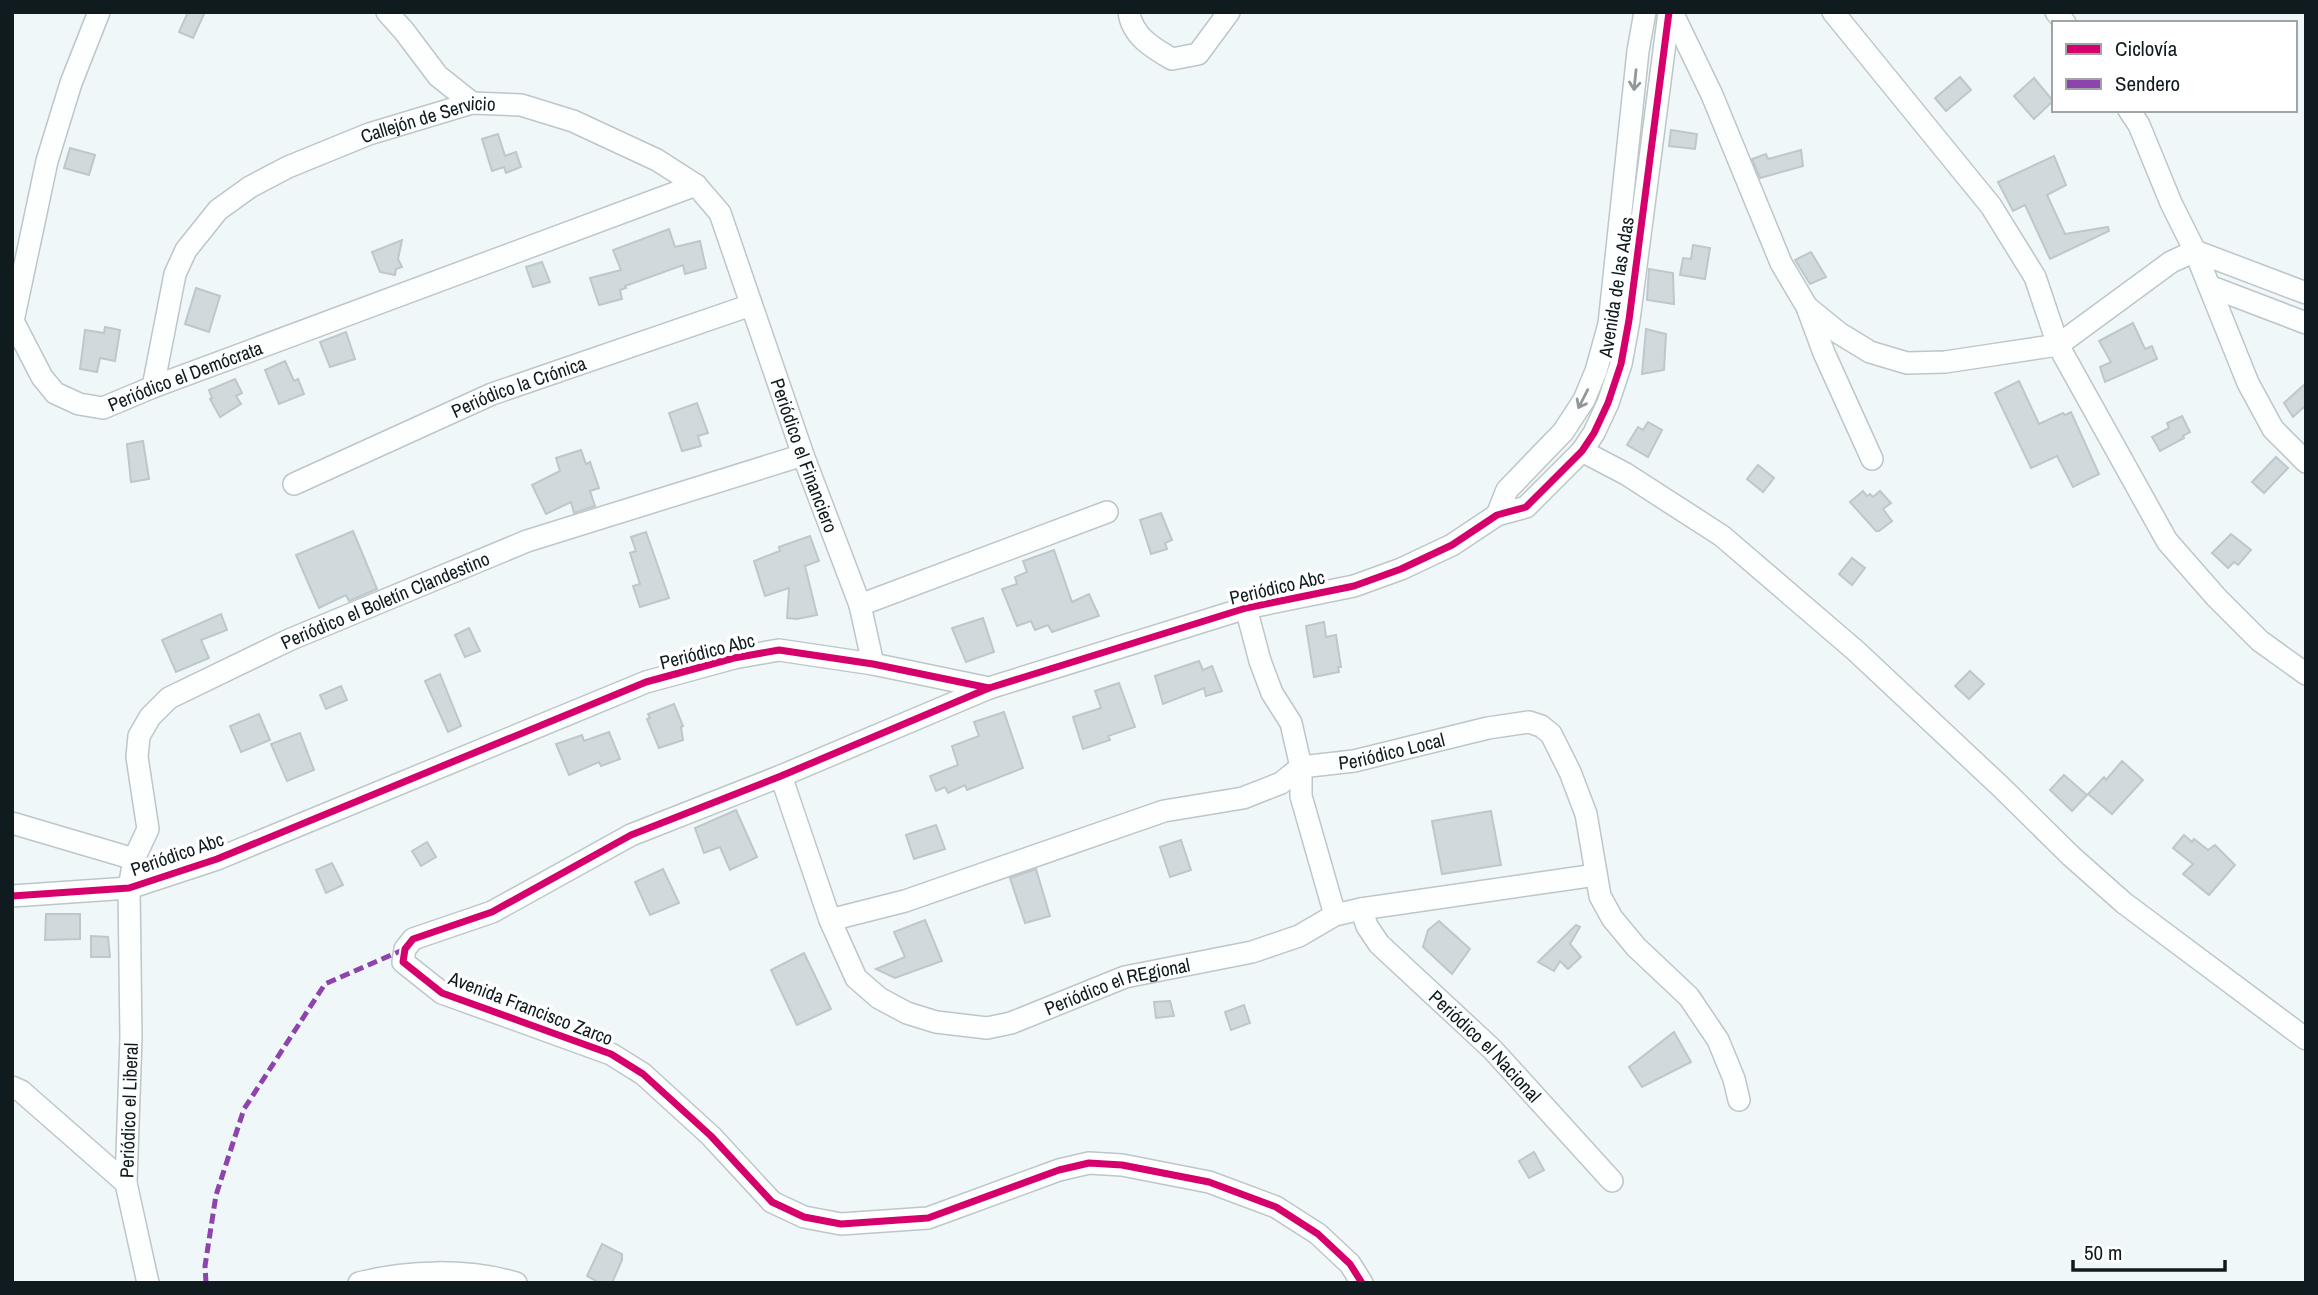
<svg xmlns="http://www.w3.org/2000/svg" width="2318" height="1295" font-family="'Archivo Narrow',sans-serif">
<rect width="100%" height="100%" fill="#f0f7f9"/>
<g fill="#d0d9dc" stroke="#bfc7ca" stroke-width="2">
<path d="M188,12H205L193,38L179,32Z"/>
<path d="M1960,77L1971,90L1946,111L1935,98Z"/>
<path d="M2034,78L2053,101L2034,119L2014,96Z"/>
<path d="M1671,130L1697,134L1695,149L1669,146Z"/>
<path d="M498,134L505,156L516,152L521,167L506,173L504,167L492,171L482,139Z"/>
<path d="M70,148L95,155L89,175L64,168Z"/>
<path d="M1801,150L1803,166L1760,178L1752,159L1766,154L1768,159Z"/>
<path d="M2054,156L2066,185L2047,195L2065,234L2108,227L2109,231L2050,259L2025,205L2013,211L1998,182Z"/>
<path d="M669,229L675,247L700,241L706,268L685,274L683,265L625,286L626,288L620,290L622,299L599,305L590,278L621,270L613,250Z"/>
<path d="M402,240L398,259L402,267L396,269L395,275L380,272L372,252Z"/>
<path d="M1693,245L1710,248L1705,279L1680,275L1683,258L1691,259Z"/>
<path d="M1811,252L1826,277L1810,284L1795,260Z"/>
<path d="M542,262L550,282L533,287L526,267Z"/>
<path d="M1649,269L1673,273L1674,304L1647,300Z"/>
<path d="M196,288L220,296L209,332L185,324Z"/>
<path d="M2133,323L2145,349L2152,346L2157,359L2105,382L2100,367L2111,362L2099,341Z"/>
<path d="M105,327L120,330L115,361L100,358L97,372L80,369L85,330L104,333Z"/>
<path d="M1646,329L1666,334L1664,370L1642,374Z"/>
<path d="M346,332L355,359L330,367L320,342Z"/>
<path d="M285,361L294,381L298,379L304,394L279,404L265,370Z"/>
<path d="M235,379L242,393L236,396L241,404L220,417L210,399L212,398L209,390Z"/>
<path d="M2019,381L2039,424L2063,413L2065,415L2071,412L2099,474L2073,487L2057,456L2031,468L1995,393Z"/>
<path d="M2306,383V405L2293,417L2284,403Z"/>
<path d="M697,403L708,433L698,436L701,446L682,451L669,413Z"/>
<path d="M2182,416L2190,432L2183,436L2184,438L2160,451L2152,437L2169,428L2167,423Z"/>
<path d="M1648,422L1662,430L1648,457L1627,445L1638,427L1643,430Z"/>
<path d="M143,441L149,479L131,482L127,444Z"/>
<path d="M581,450L586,464L590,462L599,488L590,491L595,506L574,513L571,502L546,514L532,485L560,471L556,458Z"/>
<path d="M2276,457L2288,468L2264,493L2252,482Z"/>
<path d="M1758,465L1774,478L1763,492L1747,479Z"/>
<path d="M1863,491L1867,496L1870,494L1873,497L1880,491L1891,503L1883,509L1892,521L1879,531H1876L1850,502Z"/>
<path d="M1161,513L1172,540L1165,543L1167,549L1151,554L1140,520Z"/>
<path d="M353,531L377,589L349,601L346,595L319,608L296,555Z"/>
<path d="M646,532L669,598L640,607L633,586L640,584L630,553L636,551L631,537Z"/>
<path d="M2231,534L2251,550L2238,565L2234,562L2228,568L2212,553Z"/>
<path d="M810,536L819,561L805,566L817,615L797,619L787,618L789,588L765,596L754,561L780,551L779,547Z"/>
<path d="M1054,550L1072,602L1089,594L1099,616L1052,632L1048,625L1035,630L1031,621L1017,626L1002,589L1017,584L1015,577L1027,572L1023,561Z"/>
<path d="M1852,558L1865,568L1852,585L1839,574Z"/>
<path d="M221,614L227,630L201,640L209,658L176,672L162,640Z"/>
<path d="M983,618L994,652L966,662L952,628Z"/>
<path d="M1324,622L1326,637L1336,635L1341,667H1338L1339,672L1314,677L1306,626Z"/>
<path d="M469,628L480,651L465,657L455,635Z"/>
<path d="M1199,661L1203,670L1212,666L1222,691L1206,696L1204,688L1163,704L1155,676Z"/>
<path d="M1970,671L1984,684L1969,699L1955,686Z"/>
<path d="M440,674L461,726L448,732L425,681Z"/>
<path d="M1119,683L1135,727L1108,736L1110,740L1083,749L1073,717L1101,708L1095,691Z"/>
<path d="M341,686L347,700L326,709L320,695Z"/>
<path d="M674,704L683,726L681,727L683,740L659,748L647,719L650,718L648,714Z"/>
<path d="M1004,712L1023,768L967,790L965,785L948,793L945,787L936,791L930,776L958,765L952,746L979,736L974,722Z"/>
<path d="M259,714L270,740L241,752L230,726Z"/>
<path d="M609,732L620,759L601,766L599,762L569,775L556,744L582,735L584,741Z"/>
<path d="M300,733L314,770L287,781L271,744Z"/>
<path d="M2122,761L2143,780L2112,814L2088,794L2104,777L2106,780Z"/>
<path d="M2064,775L2087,795L2072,811L2050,790Z"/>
<path d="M736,810L757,857L730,870L720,847L704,853L695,828Z"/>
<path d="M1491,811L1501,865L1442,874L1432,821Z"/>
<path d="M936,825L945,849L914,859L906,835Z"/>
<path d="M2184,835L2192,842L2194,839L2208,850L2215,845L2235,865L2209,895L2183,874L2193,864L2173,848Z"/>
<path d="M1181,840L1191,870L1170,877L1160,847Z"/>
<path d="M427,842L436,857L421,866L412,851Z"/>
<path d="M332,863L343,885L326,893L316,870Z"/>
<path d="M663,869L679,903L650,915L635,882Z"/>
<path d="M1036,869L1050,916L1025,923L1010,878Z"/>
<path d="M46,914H80V939L45,940Z"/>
<path d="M925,920L942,961L895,978L876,969L905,957L894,932Z"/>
<path d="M1439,921L1470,949L1452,974L1423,947L1428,930Z"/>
<path d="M1576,925L1580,927L1570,944L1581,957L1568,969L1560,961L1554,971L1538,962Z"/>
<path d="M91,936L108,937L110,957H91Z"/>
<path d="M804,953L831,1009L797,1025L771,970Z"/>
<path d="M1170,1001L1174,1016L1156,1018L1154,1002Z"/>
<path d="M1244,1005L1250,1023L1231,1030L1225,1012Z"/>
<path d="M1674,1032L1691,1062L1642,1087L1629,1067Z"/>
<path d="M1534,1152L1544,1170L1529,1178L1519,1161Z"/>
<path d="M602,1244L622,1254V1260L612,1283H600L587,1276Z"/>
</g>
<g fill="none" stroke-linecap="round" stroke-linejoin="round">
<defs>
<g id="minor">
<path id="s1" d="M99,12L71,83L47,161L13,321L42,377L55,393L79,404L103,408L153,387L696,185"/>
<path d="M387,12L404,31L438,76L472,103"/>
<path d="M1129,12C1132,36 1153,48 1172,59L1198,54L1229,12"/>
<path d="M1672,12L1712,95L1781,263L1807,307L1824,353L1872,459"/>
<path d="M1833,12L1991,206L2035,277L2058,345L2167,541L2216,597L2260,641L2306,674"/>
<path d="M2056,12L2065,23"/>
<path d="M2129,110L2139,125L2171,203L2195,251L2248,383L2273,429L2306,462"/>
<path d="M2209,286L2306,323"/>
<path d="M1807,307L1839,333L1870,352L1907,363L1945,362L1985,356L2058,345L2171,262L2195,251L2306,293"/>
<path id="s2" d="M153,387L175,274L186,250L218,210L250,187L288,167L369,134L472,103L521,105L573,121L657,160L696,185L720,213L803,455L860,605"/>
<path d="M1582,451L1626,474L1722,536L1856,651L2000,786L2071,856L2124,903L2306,1039"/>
<path id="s3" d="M294,484L492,394L751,305"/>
<path d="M1497,515L1507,490L1563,432L1584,400L1596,371L1609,324L1638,51L1645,12"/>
<path d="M1246,608L1260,661L1272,693L1291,723L1301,767V796L1335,915"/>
<path d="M873,664L860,605L1107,512"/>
<path d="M989,688L781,776L631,835L492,912L413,939L405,949L403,962L442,993L611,1054L643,1074L711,1136L772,1202L804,1217L841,1224L928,1218L1059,1170L1089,1163L1122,1165L1209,1182L1276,1207L1318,1234L1350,1264L1362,1283"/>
<path id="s4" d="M781,776L830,920L856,978L879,998L907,1013L936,1022L987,1028L1011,1023L1125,977L1252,952L1299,936L1335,915L1361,909L1596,875"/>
<path d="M12,823L134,859"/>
<path d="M12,896L129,888L217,859L646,682L734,658L779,650L873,664L989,688L1246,608L1354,586L1401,569L1452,545L1497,515L1526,507L1582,451L1594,433L1608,403L1621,364L1629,320L1669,12"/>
<path id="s5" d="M1361,909L1367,926L1379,944L1492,1049L1612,1181"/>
<path id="s6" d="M830,920L905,901L1164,811L1243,798L1281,783L1301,767L1354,761L1488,728L1529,722L1541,726L1551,734L1570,772L1586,814L1600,896L1612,918L1636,947L1689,997L1718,1040L1734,1079L1739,1100"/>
<path d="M12,1087L21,1091L126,1183"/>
<path id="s7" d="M148,1283L126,1183L131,1038L129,888L134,859L148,829L137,757L139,736L150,717L169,698L289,640L527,541L803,455"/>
<path d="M359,1283C408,1270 468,1269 516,1283"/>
</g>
</defs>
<use href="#minor" stroke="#bdc6c8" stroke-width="24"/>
<use href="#minor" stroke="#fdfefe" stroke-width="21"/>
<path stroke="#8e44ad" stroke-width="5" stroke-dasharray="10 5" stroke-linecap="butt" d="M206,1283L205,1266L216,1195L244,1109L325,984L405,949"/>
<defs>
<g id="cycleway">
<path d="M989,688L781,776L631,835L492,912L413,939L405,949L403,962L442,993L611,1054L643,1074L711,1136L772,1202L804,1217L841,1224L928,1218L1059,1170L1089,1163L1122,1165L1209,1182L1276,1207L1318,1234L1350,1264L1362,1283"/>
<path d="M12,896L129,888L217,859L646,682L734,658L779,650L873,664L989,688L1246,608L1354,586L1401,569L1452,545L1497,515L1526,507L1582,451L1594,433L1608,403L1621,364L1629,320L1669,12"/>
</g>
</defs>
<use href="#cycleway" stroke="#fff" stroke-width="11"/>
<use href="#cycleway" stroke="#d6006c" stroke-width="7"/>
</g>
<defs><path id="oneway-shaft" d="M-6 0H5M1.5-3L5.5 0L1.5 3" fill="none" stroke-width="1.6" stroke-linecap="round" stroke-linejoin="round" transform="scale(1.75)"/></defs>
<g stroke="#92989a">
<use href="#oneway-shaft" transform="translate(1635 80) rotate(96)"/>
<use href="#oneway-shaft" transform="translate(1583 399) rotate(117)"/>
</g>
<g text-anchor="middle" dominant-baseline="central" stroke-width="7" stroke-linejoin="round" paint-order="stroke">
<g font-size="19" fill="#101b1f" stroke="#fff">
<text stroke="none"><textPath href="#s2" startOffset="424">Callejón de Servicio</textPath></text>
<text transform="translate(1616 287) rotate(-81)">Avenida de las Adas</text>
<text stroke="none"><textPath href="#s1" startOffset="544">Periódico el Demócrata</textPath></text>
<text stroke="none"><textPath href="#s3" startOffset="245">Periódico la Crónica</textPath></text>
<text stroke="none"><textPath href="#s2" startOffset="1006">Periódico el Financiero</textPath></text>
<text transform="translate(1277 587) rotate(-13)">Periódico Abc</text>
<text stroke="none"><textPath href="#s7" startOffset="840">Periódico el Boletín Clandestino</textPath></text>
<text transform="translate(707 651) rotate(-14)">Periódico Abc</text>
<text stroke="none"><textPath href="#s6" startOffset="590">Periódico Local</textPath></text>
<text transform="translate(177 854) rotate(-19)">Periódico Abc</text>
<text stroke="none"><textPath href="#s4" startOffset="497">Periódico el REgional</textPath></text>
<text transform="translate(531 1008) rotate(21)">Avenida Francisco Zarco</text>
<text stroke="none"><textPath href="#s5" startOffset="187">Periódico el Nacional</textPath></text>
<text stroke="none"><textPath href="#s7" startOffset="175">Periódico el Liberal</textPath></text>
</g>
</g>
<rect width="2318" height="1295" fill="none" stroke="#101b1f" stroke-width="28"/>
<rect x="2052" y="21" width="245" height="91" fill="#ffffff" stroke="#9fa4a5" stroke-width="2"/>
<rect x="2066" y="44" width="35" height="10" fill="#d6006c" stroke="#9fa4a5" stroke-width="2"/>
<text x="2115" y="56" font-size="21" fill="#101b1f">Ciclovía</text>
<rect x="2066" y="79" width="35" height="10" fill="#8e44ad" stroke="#9fa4a5" stroke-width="2"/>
<text x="2115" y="91" font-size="21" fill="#101b1f">Sendero</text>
<path d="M2073 1260v10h152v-10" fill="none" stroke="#101b1f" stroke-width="3.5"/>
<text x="2084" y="1260" font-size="21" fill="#101b1f" stroke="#ffffff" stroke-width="5" paint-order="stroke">50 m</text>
</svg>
